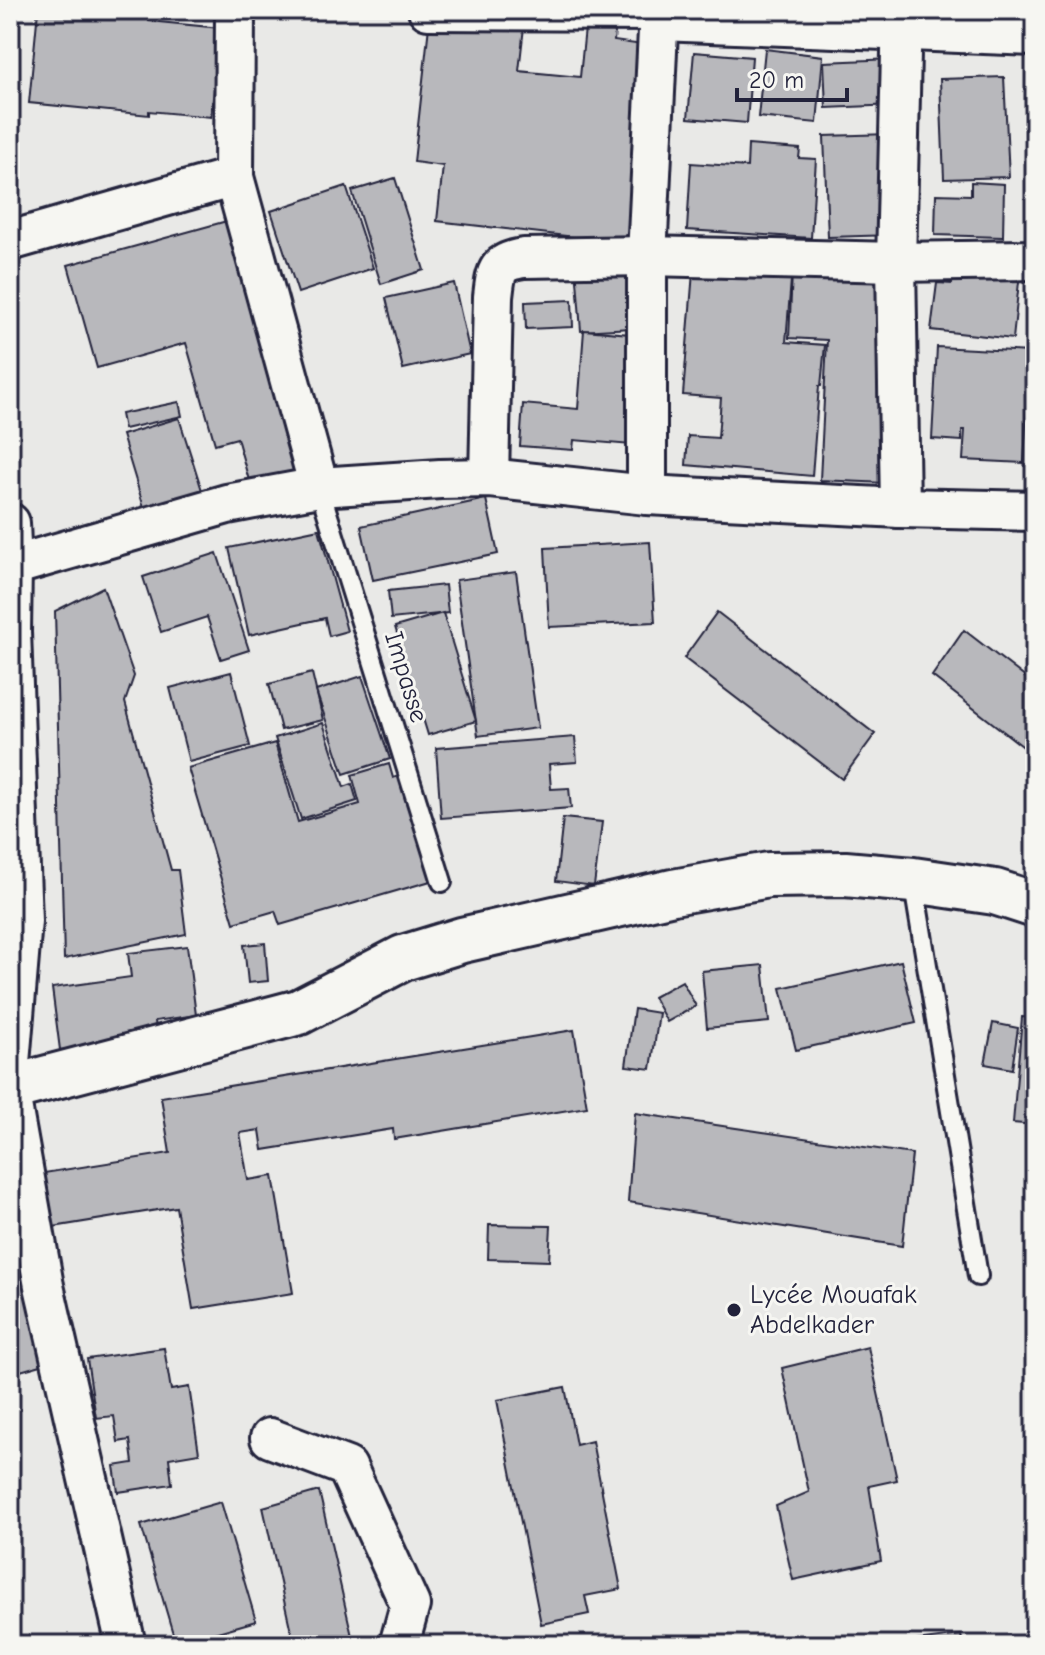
<svg xmlns="http://www.w3.org/2000/svg" width="1045" height="1655" font-family="'Comic Neue',sans-serif">
<rect width="100%" height="100%" fill="#e9e9e7"/>
<filter id="ink" filterUnits="userSpaceOnUse"><feTurbulence type="fractalNoise" baseFrequency=".0125" numOctaves="2"/><feDisplacementMap in="SourceGraphic" scale="16" xChannelSelector="R" yChannelSelector="G"/><feConvolveMatrix kernelMatrix="1 2 1 2 8 2 1 2 1" color-interpolation-filters="sRGB"/></filter>
<g filter="url(#ink)">
<g fill="#b8b8bc" stroke="#22223b" stroke-width="2">
<path d="M38,10H150L149,21L220,28L211,117L149,111V115L29,103Z"/>
<path d="M430,17L524,27L519,71L580,77L586,18L616,21L614,41L657,47L636,244L437,221L443,166L414,162Z"/>
<path d="M765,49L823,56L817,123L758,117Z"/>
<path d="M694,52L752,57L747,123L688,118Z"/>
<path d="M893,59L895,105L826,108L824,62Z"/>
<path d="M1004,77L1009,177L944,179L940,79Z"/>
<path d="M890,134L894,235L828,237L824,136Z"/>
<path d="M748,145L800,149L799,158L816,159L811,238L687,230L691,163L747,167Z"/>
<path d="M395,178L424,270L381,284L352,191Z"/>
<path d="M971,182L1004,184L1003,237L935,235L936,194L971,195Z"/>
<path d="M346,186L373,268L298,293L271,211Z"/>
<path d="M234,219L306,476L252,491L237,438L215,444L186,343L97,368L68,265Z"/>
<path d="M643,263L648,327L581,331L576,267Z"/>
<path d="M954,265L1020,272L1013,339L931,330L937,283L952,284Z"/>
<path d="M693,272L791,280L786,342L825,345L821,386H819L812,476L686,465L688,436L718,438L721,398L683,395Z"/>
<path d="M792,273L897,280L886,483L820,480L827,340L789,338Z"/>
<path d="M454,283L470,354L403,369L386,298Z"/>
<path d="M572,300L573,327L526,329L525,302Z"/>
<path d="M584,330L630,334L627,363L650,365L643,446L574,440L573,450L520,446L523,404L578,409Z"/>
<path d="M937,347L1030,352L1024,463L963,460L965,430H962V441L932,439Z"/>
<path d="M179,402L182,416L124,429L121,414Z"/>
<path d="M179,418L207,506L149,524L122,435Z"/>
<path d="M486,499L498,554L373,580L361,526Z"/>
<path d="M319,529L347,631L329,636L325,618L249,635L229,548Z"/>
<path d="M650,542L655,622L549,627L545,548Z"/>
<path d="M217,553L249,650L221,659L207,617L161,632L143,577Z"/>
<path d="M516,572L538,728L478,736L456,580Z"/>
<path d="M445,585L448,613L391,619L388,591Z"/>
<path d="M103,587L134,676L125,702L171,870H178L186,934L64,959L55,611Z"/>
<path d="M717,612L875,734L842,779L684,658Z"/>
<path d="M443,613L476,721L428,735L395,627Z"/>
<path d="M964,630L1035,685V756L932,676Z"/>
<path d="M231,672L250,746L189,762L170,688Z"/>
<path d="M312,673L323,720L281,730L269,684Z"/>
<path d="M362,676L390,759L344,774L316,691Z"/>
<path d="M323,723L344,787L352,784L357,801L301,819L275,738Z"/>
<path d="M575,737L577,762L549,764L551,789L569,788L571,808L441,818L436,748Z"/>
<path d="M275,743L298,822L360,804L352,775L389,764L393,778L402,775L434,880L280,925L275,911L234,923L188,768Z"/>
<path d="M563,818L602,822L594,886L556,881Z"/>
<path d="M265,943L268,981L248,983L244,945Z"/>
<path d="M187,946L196,1015L155,1021L157,1037L60,1050L52,988L131,977L128,953Z"/>
<path d="M901,961L916,1023L796,1050L781,988Z"/>
<path d="M763,965L769,1022L707,1028L702,971Z"/>
<path d="M682,981L696,1006L667,1022L653,997Z"/>
<path d="M634,1009L659,1013L651,1069L626,1066Z"/>
<path d="M1022,1017L1035,1018V1125L1013,1123Z"/>
<path d="M993,1023L1018,1028L1012,1069L985,1064Z"/>
<path d="M574,1030L587,1107L394,1139L393,1129L263,1150L260,1130L240,1133L248,1180L273,1176L293,1293L193,1309L176,1207L53,1227L44,1173L170,1153L161,1097Z"/>
<path d="M635,1113L912,1154L902,1246L628,1202Z"/>
<path d="M489,1225L551,1226L549,1261L488,1259Z"/>
<path d="M10,1237L48,1363L10,1374Z"/>
<path d="M868,1347L897,1480L869,1486L881,1561L793,1580L776,1506L809,1492L782,1368Z"/>
<path d="M164,1348L171,1390L189,1387L199,1453L169,1458L172,1484L118,1492L114,1466L133,1463L130,1440L118,1442L114,1416L96,1418L87,1359Z"/>
<path d="M565,1387L576,1445L592,1441L621,1589L585,1596L589,1614L541,1624L497,1400Z"/>
<path d="M319,1491L354,1645H294L263,1507Z"/>
<path d="M221,1502L256,1621L176,1644L141,1525Z"/>
<path d="M961,1635L963,1645L893,1644Z"/>
</g>
<g fill="none" stroke-linecap="round" stroke-linejoin="round">
<defs>
<g id="service">
<path d="M319,487L442,882"/>
<path d="M913,880L978,1276"/>
</g>
<g id="minor">
<path d="M428,10L659,11"/>
<path d="M659,21L1035,36"/>
<path d="M234,177L235,10"/>
<path d="M10,241L234,177L319,487"/>
<path d="M489,478L493,297C496,271 496,262 524,258L647,256L896,262L1035,260"/>
<path d="M647,495V256L659,10"/>
<path d="M900,508L896,262L902,10"/>
<path d="M10,523L12,566L11,632L22,921L10,1063"/>
<path d="M12,566L227,504L319,487L440,479L489,478L647,495L900,508L1035,511"/>
<path d="M10,1094L44,1286L126,1645"/>
<path d="M270,1438L347,1467L410,1605L399,1645"/>
</g>
<path id="primary" d="M10,1088L299,1012L403,958L462,940L673,892L769,875L845,874L913,880L995,892L1035,905"/>
</defs>
<use href="#service" stroke="#22223b" stroke-width="24"/>
<use href="#minor" stroke="#22223b" stroke-width="44"/>
<use href="#primary" stroke="#22223b" stroke-width="50"/>
<use href="#service" stroke="#f6f6f2" stroke-width="18"/>
<use href="#minor" stroke="#f6f6f2" stroke-width="38"/>
<use href="#primary" stroke="#f6f6f2" stroke-width="44"/>
</g>
</g>
<circle fill="#22223b" stroke="#f6f6f2" stroke-width="3" cx="734" cy="1310" r="8"/>
<g text-anchor="middle" dominant-baseline="central" stroke-width="6" stroke-linejoin="round" paint-order="stroke">
<g font-size="26" fill="#22223b" stroke="#f6f6f2">
<text transform="translate(406 677) rotate(73)">Impasse</text>
</g>
<g font-size="26" fill="#22223b" stroke="#f6f6f2" text-anchor="start">
<text x="750" y="1295">Lycée Mouafak<tspan x="750" dy="30">Abdelkader</tspan></text>
</g>
</g>
<rect width="1045" height="1655" fill="none" stroke="#f6f6f2" stroke-width="40"/>
<rect x="20" y="20" width="1005" height="1615" fill="none" stroke="#22223b" stroke-width="3" filter="url(#ink)"/>
<path d="M737 88v12h110v-12" fill="none" stroke="#22223b" stroke-width="4"/>
<text x="749" y="88" font-size="24" fill="#22223b" stroke="#f6f6f2" stroke-width="6" paint-order="stroke">20 m</text>
</svg>
